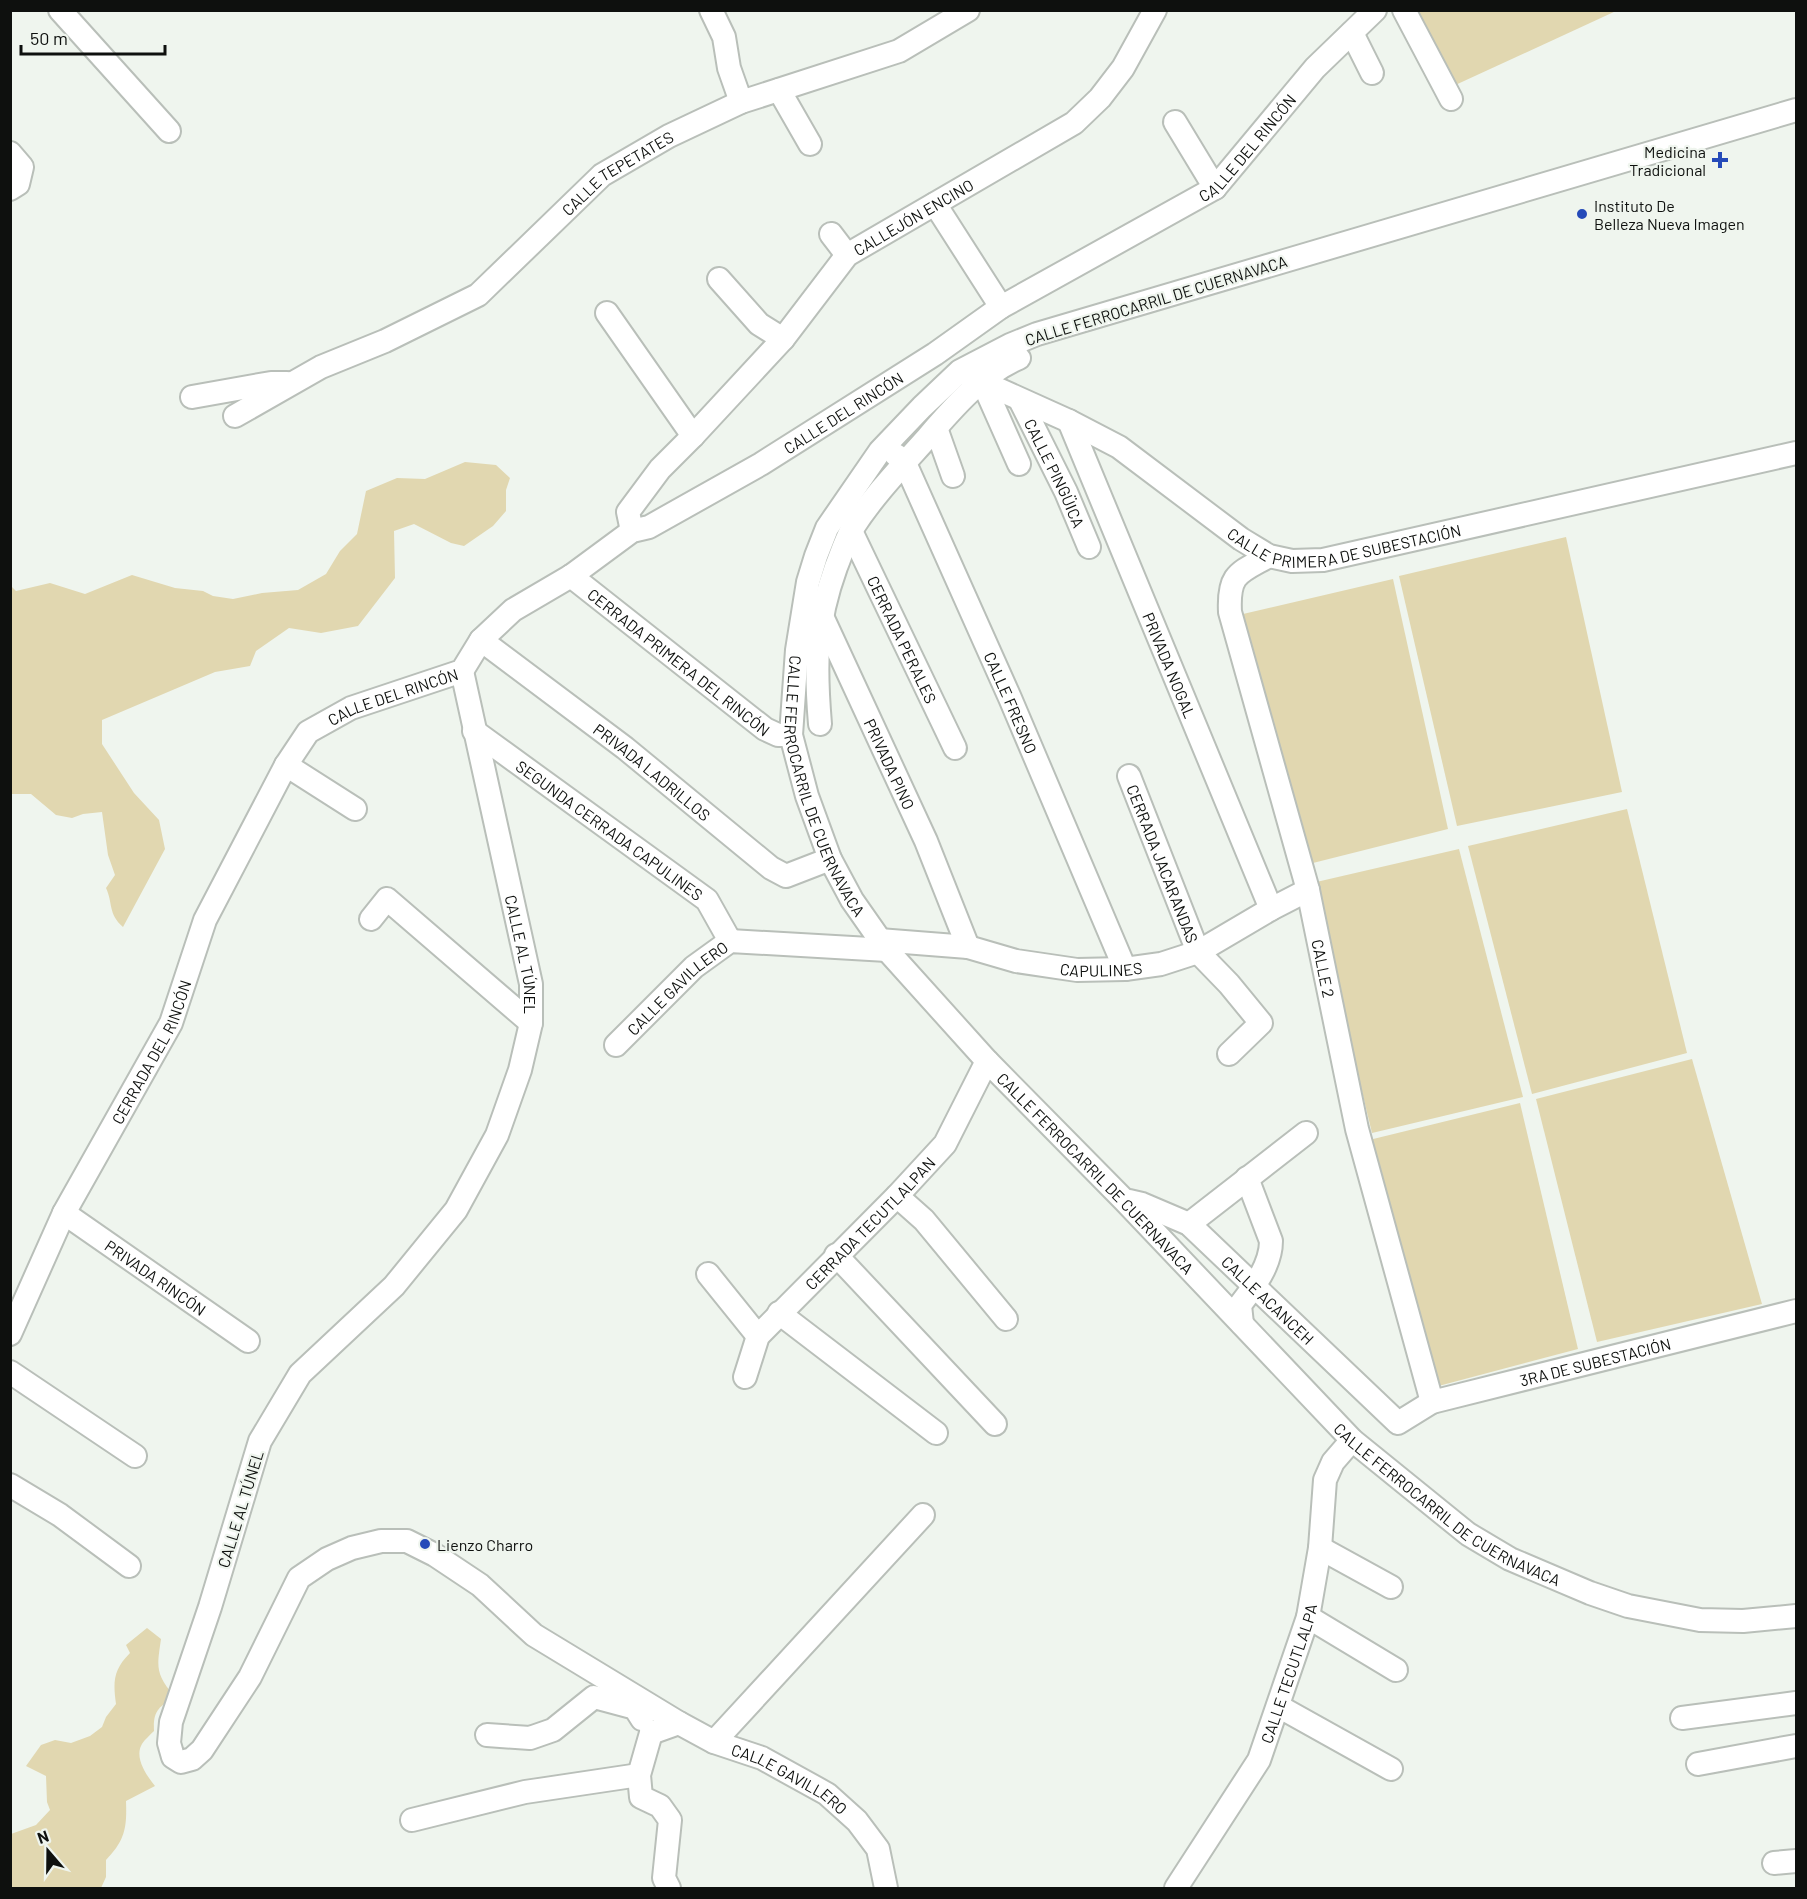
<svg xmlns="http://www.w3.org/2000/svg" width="1807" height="1899" font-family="Barlow,sans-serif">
<rect width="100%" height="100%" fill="#eff5ee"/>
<g fill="#e1d7b0">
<path d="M1416,11H1616L1451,87Z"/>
<path d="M465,462L496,465L510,478L506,490V511L493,526L464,546L451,543L414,524L394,531L395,578L358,626L321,633L289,628L256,651L250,666L215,672L102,720V744L134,793L159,820L165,849L123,927C108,914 113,903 106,888L115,875L108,855L102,812L83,814L72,818L56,815L31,794H11V586L16,591L50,583L85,594L132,575L175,588L203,591L213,596L233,599L262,593L298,590L326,574L340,551L357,534L366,491L397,478L425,479Z"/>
<path d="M1566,537L1622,792L1457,826L1399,576Z"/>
<path d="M1393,579L1448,829L1305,865L1243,614Z"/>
<path d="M1627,809L1687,1053L1532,1094L1468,846Z"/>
<path d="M1459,849L1523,1097L1372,1133L1312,883Z"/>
<path d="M1692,1059L1762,1304L1597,1342L1536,1099Z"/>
<path d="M1520,1103L1578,1349L1431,1388L1365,1141Z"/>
<path d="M147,1628L161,1639C157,1667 155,1673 174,1696C159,1708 153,1710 154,1731C150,1735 143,1741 141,1746C135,1759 147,1776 155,1786L126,1801C127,1828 125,1840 106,1860V1877L101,1888H10L11,1834L36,1825L50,1810L47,1802L46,1776L26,1766L41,1745L55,1740L71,1743L90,1736L102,1727L106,1717L116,1704C113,1682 113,1670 130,1653L126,1645Z"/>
</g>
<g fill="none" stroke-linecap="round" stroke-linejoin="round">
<defs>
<g id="minor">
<path d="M60,10L169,131"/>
<path d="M711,10L724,37L729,68L741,102"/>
<path d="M1404,10L1451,99"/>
<path d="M1352,33L1372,73"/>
<path d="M779,90L810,144"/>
<path id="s1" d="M1796,110L1037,334L1010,345L960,371L922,407L880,451L827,528L816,556L808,582L797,650L791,735L807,796L830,859L852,900L887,950L987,1061L1124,1200L1352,1440L1468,1534L1510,1559L1590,1593L1628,1606L1700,1620L1743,1621L1796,1616"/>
<path d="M1175,122L1215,188"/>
<path d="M10,153L22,167L18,184L10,189"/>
<path d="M935,204L1001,307"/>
<path d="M831,234L847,255"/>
<path d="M719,279L759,324L783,339"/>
<path d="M607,313L693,436"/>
<path id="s2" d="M969,376L1069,421L1119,447L1241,539L1269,556L1292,561L1323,560L1796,453"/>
<path d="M983,383L1019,464"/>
<path d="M192,397L271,383H287"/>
<path id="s3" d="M1020,400L1066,492L1089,547"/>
<path id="s4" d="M235,416L321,367L385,341L478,295L602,175L669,136L741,102L899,51L968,10"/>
<path id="s5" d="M1069,421L1271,909"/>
<path d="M936,428L953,476"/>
<path id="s6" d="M896,455L905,463L1010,698L1125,969"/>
<path id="s7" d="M632,531L628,512L660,469L693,436L783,339L847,255L1074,123L1100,98L1123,68L1155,10"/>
<path id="s8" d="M851,531L955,748"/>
<path id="s9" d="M1269,556C1239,573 1228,573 1230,612L1308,890L1357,1129L1432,1402"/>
<path id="s10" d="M571,576L765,729L778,735H791"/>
<path id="s11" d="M821,614L926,841L968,947"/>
<path id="s12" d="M481,640L625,748L771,868L786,876L830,859"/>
<path id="s13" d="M462,671L531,984V1023L520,1070L497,1135L456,1210L394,1286L300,1374L260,1441L210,1607L171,1722L169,1743L173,1757L181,1762L192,1759L202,1750L250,1677L299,1578L327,1559L352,1548L381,1541H407L435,1555L480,1585L534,1635L679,1723"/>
<path d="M820,724C815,665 815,625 836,567C841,555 845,541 852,529C873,496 901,467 927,438C952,409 984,372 1019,358"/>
<path id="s14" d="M474,731L707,900L730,941"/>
<path d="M286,765L355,809"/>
<path id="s15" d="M1129,776L1198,952L1229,984L1261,1023L1229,1054"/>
<path d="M371,919L387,899L531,1023"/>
<path id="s16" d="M879,940L968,947L1016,961L1077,970L1125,969L1161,964L1198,952L1271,909L1308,890"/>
<path id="s17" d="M616,1045L694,967L730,941L887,950"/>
<path d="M897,1196L924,1220L1006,1319"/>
<path id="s18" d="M1129,1201L1142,1204L1189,1224L1398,1423L1432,1402L1796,1311"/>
<path id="s19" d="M64,1213L248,1341"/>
<path d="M1189,1224L1306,1133"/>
<path d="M836,1255L995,1424"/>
<path d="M708,1274L758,1336"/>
<path d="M779,1313L936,1433"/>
<path d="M1242,1324L1240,1305C1254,1287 1271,1265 1271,1241L1247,1178"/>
<path id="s20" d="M10,1334L64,1213L171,1023L205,920L286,765L308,732L351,708L462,671L481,640L513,610L571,576L632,531L649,527L761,464L935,354L1001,307L1215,188L1315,68L1375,10"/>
<path d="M10,1372L135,1456"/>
<path id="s21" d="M745,1377L758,1336L897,1196L945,1144L987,1061"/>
<path d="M10,1485L60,1515L129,1566"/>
<path d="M1320,1548L1391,1587"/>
<path d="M1308,1617L1396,1670"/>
<path d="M1278,1706L1391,1769"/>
<path d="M1682,1718L1796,1703"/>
<path id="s22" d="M651,1733L679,1723L714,1742L762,1758L827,1794L857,1821L878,1849L886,1888"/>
<path d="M651,1733L639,1775L641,1797L660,1806L670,1820L664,1878L669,1888"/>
<path d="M487,1735L530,1738L553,1730L594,1697L635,1708L642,1719"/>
<path d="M714,1742L923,1515"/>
<path d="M1698,1764L1796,1746"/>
<path d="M412,1820L525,1792L639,1775"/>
<path d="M1774,1863L1796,1861"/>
<path id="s23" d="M1176,1888L1259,1760L1308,1617L1320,1548L1325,1480L1333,1462L1352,1440"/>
</g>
</defs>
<use href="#minor" stroke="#b9bfb9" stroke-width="26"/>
<use href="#minor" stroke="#fff" stroke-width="22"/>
</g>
<g fill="#254ab9" stroke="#eff5ee" stroke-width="2">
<path d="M1717 151h6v6h6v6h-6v6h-6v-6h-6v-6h6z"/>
<circle cx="1582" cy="214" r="6"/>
<circle cx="425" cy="1544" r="6"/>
</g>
<g text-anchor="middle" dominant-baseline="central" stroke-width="4.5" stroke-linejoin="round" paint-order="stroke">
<g font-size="16" fill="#0e100e" stroke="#eff5ee">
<text stroke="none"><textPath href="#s20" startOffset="1792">CALLE DEL RINCÓN</textPath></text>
<text stroke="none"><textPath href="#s4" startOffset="458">CALLE TEPETATES</textPath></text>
<text stroke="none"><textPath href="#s7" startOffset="434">CALLEJÓN ENCINO</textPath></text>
<text transform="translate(1156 300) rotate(-17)">CALLE FERROCARRIL DE CUERNAVACA</text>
<text stroke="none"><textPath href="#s20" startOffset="1306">CALLE DEL RINCÓN</textPath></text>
<text stroke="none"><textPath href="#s3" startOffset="81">CALLE PINGÜICA</textPath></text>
<text stroke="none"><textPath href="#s2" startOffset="426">CALLE PRIMERA DE SUBESTACIÓN</textPath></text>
<text stroke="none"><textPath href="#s8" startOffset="120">CERRADA PERALES</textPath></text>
<text stroke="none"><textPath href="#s10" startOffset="138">CERRADA PRIMERA DEL RINCÓN</textPath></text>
<text stroke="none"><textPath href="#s5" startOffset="264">PRIVADA NOGAL</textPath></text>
<text stroke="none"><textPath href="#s20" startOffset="766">CALLE DEL RINCÓN</textPath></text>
<text stroke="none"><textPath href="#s6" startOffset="274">CALLE FRESNO</textPath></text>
<text stroke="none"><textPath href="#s11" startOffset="165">PRIVADA PINO</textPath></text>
<text stroke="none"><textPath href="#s12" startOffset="216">PRIVADA LADRILLOS</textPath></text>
<text stroke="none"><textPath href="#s1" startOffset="1352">CALLE FERROCARRIL DE CUERNAVACA</textPath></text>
<text stroke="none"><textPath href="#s14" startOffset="168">SEGUNDA CERRADA CAPULINES</textPath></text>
<text stroke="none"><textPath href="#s15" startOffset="94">CERRADA JACARANDAS</textPath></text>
<text stroke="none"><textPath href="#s13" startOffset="290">CALLE AL TÚNEL</textPath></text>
<text stroke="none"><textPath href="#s16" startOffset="225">CAPULINES</textPath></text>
<text stroke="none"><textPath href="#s9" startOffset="444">CALLE 2</textPath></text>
<text stroke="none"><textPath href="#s17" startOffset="84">CALLE GAVILLERO</textPath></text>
<text stroke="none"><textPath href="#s20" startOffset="316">CERRADA DEL RINCÓN</textPath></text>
<text stroke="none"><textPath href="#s1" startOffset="1838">CALLE FERROCARRIL DE CUERNAVACA</textPath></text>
<text stroke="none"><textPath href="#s21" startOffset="202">CERRADA TECUTLALPAN</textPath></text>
<text stroke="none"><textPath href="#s19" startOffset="112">PRIVADA RINCÓN</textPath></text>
<text stroke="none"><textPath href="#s18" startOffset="174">CALLE ACANCEH</textPath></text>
<text stroke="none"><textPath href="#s18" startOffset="561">3RA DE SUBESTACIÓN</textPath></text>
<text stroke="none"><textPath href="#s1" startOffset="2324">CALLE FERROCARRIL DE CUERNAVACA</textPath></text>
<text transform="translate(240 1509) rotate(-73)">CALLE AL TÚNEL</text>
<text stroke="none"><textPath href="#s23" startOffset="244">CALLE TECUTLALPA</textPath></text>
<text stroke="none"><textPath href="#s22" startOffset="154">CALLE GAVILLERO</textPath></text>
</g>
<g font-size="16" fill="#0e100e" stroke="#eff5ee" text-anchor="start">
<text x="1706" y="151" text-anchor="end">Medicina<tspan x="1706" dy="18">Tradicional</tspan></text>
<text x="1594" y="205">Instituto De<tspan x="1594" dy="18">Belleza Nueva Imagen</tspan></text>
<text x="437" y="1544">Lienzo Charro</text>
</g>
</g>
<rect width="1807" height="1899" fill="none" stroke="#0e100e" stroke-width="24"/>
<g transform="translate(48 1851) rotate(340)" stroke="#eff5ee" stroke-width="4.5" paint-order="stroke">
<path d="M0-4.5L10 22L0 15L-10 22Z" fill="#0e100e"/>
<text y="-9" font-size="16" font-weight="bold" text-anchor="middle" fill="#0e100e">N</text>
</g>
<path d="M21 45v9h144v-9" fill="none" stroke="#0e100e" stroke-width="3"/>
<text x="30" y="45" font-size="18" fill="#0e100e" stroke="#eff5ee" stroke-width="4.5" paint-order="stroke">50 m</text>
</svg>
